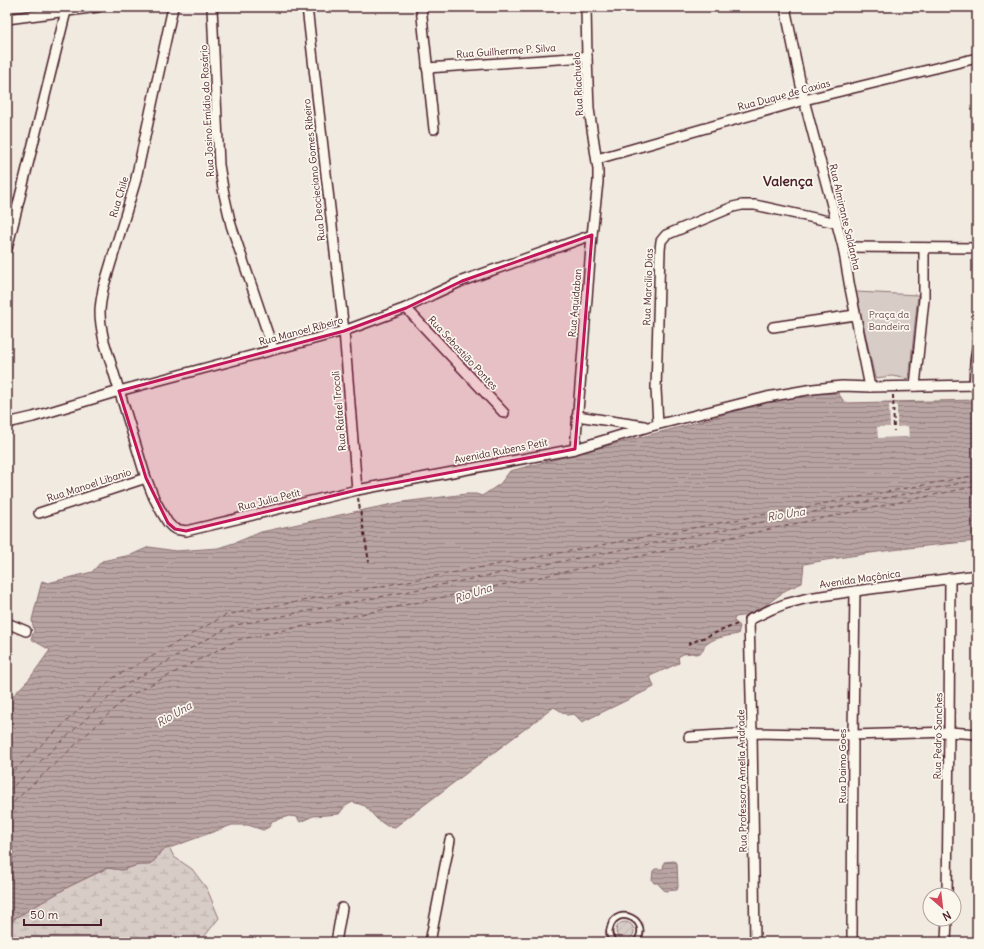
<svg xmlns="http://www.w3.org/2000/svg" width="984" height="949" font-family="Delius,sans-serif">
<defs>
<pattern id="wetland-marsh" width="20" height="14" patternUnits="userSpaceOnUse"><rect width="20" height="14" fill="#d8ccc6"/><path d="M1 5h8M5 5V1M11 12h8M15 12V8" fill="none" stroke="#bbafaa"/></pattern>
<pattern id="garden-furrows" width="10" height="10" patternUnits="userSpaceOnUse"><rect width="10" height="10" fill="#d8ccc6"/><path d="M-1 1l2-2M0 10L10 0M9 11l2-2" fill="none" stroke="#bbafaa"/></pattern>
<pattern id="water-rules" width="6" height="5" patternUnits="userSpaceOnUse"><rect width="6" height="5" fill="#b8a4a2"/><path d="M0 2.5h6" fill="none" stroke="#988584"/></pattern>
</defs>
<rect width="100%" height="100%" fill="#f0eae0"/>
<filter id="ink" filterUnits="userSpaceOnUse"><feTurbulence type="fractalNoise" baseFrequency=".025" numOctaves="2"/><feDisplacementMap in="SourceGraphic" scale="8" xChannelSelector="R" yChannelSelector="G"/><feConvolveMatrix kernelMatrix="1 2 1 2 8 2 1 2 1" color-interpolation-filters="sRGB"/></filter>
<g filter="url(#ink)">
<path fill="#d8ccc6" stroke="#917678" d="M856,292L918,295L909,379L892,376L875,378Z"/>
<path fill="url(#wetland-marsh)" stroke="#917678" d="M169,847L174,857L192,869L207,889L219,918L200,942H7V928L15,918L68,887L108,868L122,870L138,865H148L155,860L161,851Z"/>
<circle fill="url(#garden-furrows)" stroke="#917678" cx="625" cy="931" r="9"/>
<g fill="url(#water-rules)" stroke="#8c6f72">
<path d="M838,393L845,403L977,400V541C919,546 862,553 804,564L802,583L786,590L763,607L747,615L736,617L734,619V621L740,626L738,634C728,636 716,637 708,643C701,647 707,653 695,654L692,653L683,654L678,657L679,663L650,676L654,687L582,722L574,714L567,715L554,707L395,827L387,826L377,819L365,806L353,802L345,806L339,814L313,816L300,822L297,817L289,816L272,821L269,827L263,830L248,825H232L161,851L155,860L148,865H138L122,870L107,868L68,887L15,918L7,928V702L30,678L50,650L31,639L34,631L32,620L42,581L48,583L92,572L102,561L131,555L149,547L176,551L218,548L237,542L261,532L349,513L403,502L466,494H476L482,496L500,484L510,471L684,426L753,406L801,394Z"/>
<path d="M674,861L677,863L678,887L677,890L665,891L660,886L658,883H654L652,880L653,871L655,869H663L664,862Z"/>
</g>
<path fill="#f0eae0" d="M889,405H897V427L908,426L909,437L878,438L877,427H890Z"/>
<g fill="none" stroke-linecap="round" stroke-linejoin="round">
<g stroke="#704e55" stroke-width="1" stroke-dasharray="5 4" stroke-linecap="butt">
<path d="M7,777L113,678L226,615L977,475"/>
<path d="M7,792L118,689L231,626L977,480"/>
<path d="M7,808L127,697L237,640L977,486"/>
</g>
<defs>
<g id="lane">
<path d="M972,386L973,362L977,333"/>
<path d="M614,942C610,938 608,933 610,928C616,903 653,921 636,942"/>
</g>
<g id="street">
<path d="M173,7L135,183L103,289C102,297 100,304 100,312C100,322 102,332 104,341L146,478L154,498L162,513L168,523L172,527L175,529L186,531L357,490L575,449L648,427L767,397L813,389L842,386L870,387L977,385"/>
<path d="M212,7L219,165L224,194L231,225L273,349"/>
<path d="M307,7L344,331L357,490"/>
<path d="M421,7L434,129"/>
<path d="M785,7L804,100L843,247L850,288L870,387"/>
<path d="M7,19L98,7"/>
<path d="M427,68L587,57"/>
<path d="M597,159L804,100L977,58"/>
<path d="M843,247L977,248"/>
<path d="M7,249L66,11"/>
<path d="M406,308L504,413"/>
<path d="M773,327L855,315"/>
<path d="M915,386L924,299V248"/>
<path d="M577,416L644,426"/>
<path d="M7,423L33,417L119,391L344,331L406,308L434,294L462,281L592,235"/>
<path d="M658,424L656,389L660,250L661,241L666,235L733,207L742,205H755L837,223"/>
<path d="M575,449L592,235L598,182V169L589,109L587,57L586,7"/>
<path d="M39,513L146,478"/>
<path d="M7,623L26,631"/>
<path d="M689,737L752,733L853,735L949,732L977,734"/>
<path d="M947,895L949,732L950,578"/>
<path d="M336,942L342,908"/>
<path d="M430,942L450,840"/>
<path d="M755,942L752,733L749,620L772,609L785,604L808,598L855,591L977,575"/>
<path d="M852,942L853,735L855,591"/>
<path d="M946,942L947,919"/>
</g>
</defs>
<use href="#lane" stroke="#4a1f2b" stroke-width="8"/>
<use href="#street" stroke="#4a1f2b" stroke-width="12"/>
<g stroke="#4a1f2b" stroke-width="2" stroke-dasharray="4 3" stroke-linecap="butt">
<path d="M893,395L894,431"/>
<path d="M358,498L369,562"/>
<path d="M688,644L740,623"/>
</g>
<use href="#lane" stroke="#fbf7ec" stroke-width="4.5"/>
<use href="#street" stroke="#fbf7ec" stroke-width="9"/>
</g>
</g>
<path fill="#c2185b" fill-opacity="0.2" stroke="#c2185b" stroke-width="3" stroke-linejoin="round" d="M592,235L575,449L357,490L186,531L175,529L168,523L146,478L119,391L344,331L406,308L462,281Z"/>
<g text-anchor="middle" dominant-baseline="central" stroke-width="3.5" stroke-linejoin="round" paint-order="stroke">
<g font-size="10" fill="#4a1f2b" stroke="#fbf7ec">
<text transform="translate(506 51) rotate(-4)">Rua Guilherme P. Silva</text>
<text transform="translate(578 84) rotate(-93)">Rua Riachuelo</text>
<text transform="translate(784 95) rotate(-15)">Rua Duque de Caxias</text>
<text transform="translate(207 111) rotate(-93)">Rua Josino Emídio do Rosário</text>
<text transform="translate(314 170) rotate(-96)">Rua Deocieciano Gomes Ribeiro</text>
<text transform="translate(119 197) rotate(-73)">Rua Chile</text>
<text transform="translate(845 217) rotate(77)">Rua Almirante Saldanha</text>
<text transform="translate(648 287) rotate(-88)">Rua Marcílio Dias</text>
<text transform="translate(575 303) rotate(-85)">Rua Aquidaban</text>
<text transform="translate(301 331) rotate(-15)">Rua Manoel Ribeiro</text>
<text transform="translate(463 353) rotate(47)">Rua Sebastião Pontes</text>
<text transform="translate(339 411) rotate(-95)">Rua Rafael Trocoli</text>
<text transform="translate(501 451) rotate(-11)">Avenida Rubens Petit</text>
<text transform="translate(89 485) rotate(-18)">Rua Manoel Libanio</text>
<text transform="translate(269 500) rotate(-14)">Rua Julia Petit</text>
<text transform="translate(860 579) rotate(-8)">Avenida Maçônica</text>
<text transform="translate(938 736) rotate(-89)">Rua Pedro Sanches</text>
<text transform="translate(842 766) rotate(-90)">Rua Daimo Goes</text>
<text transform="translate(742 781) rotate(-91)">Rua Professora Amelia Andrade</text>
</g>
<g font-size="10" fill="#6e4a52" stroke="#fbf7ec">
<text x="889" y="314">Praça da<tspan x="889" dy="12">Bandeira</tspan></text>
</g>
<g font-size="11" font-style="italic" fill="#704e55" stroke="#fbf7ec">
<text transform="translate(786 514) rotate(-9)">Rio Una</text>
<text transform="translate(473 593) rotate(-18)">Rio Una</text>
<text transform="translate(174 714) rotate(-30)">Rio Una</text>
</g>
<g font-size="14" font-weight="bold" fill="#4a1f2b" stroke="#fbf7ec">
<text x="788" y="181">Valença</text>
</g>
</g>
<rect width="984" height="949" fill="none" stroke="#fbf7ec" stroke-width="24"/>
<rect x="12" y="12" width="960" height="925" fill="none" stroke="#4a1f2b" stroke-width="1.5" filter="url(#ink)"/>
<g transform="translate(942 907) rotate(152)"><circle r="19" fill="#fbf7ec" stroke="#b4a19f"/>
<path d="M0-3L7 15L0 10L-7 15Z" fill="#d1495b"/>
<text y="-6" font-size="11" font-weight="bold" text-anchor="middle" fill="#4a1f2b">N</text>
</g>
<path d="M24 919v6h77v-6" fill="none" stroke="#4a1f2b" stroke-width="2"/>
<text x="30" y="919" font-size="12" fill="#4a1f2b" stroke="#fbf7ec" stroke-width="3" paint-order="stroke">50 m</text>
</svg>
